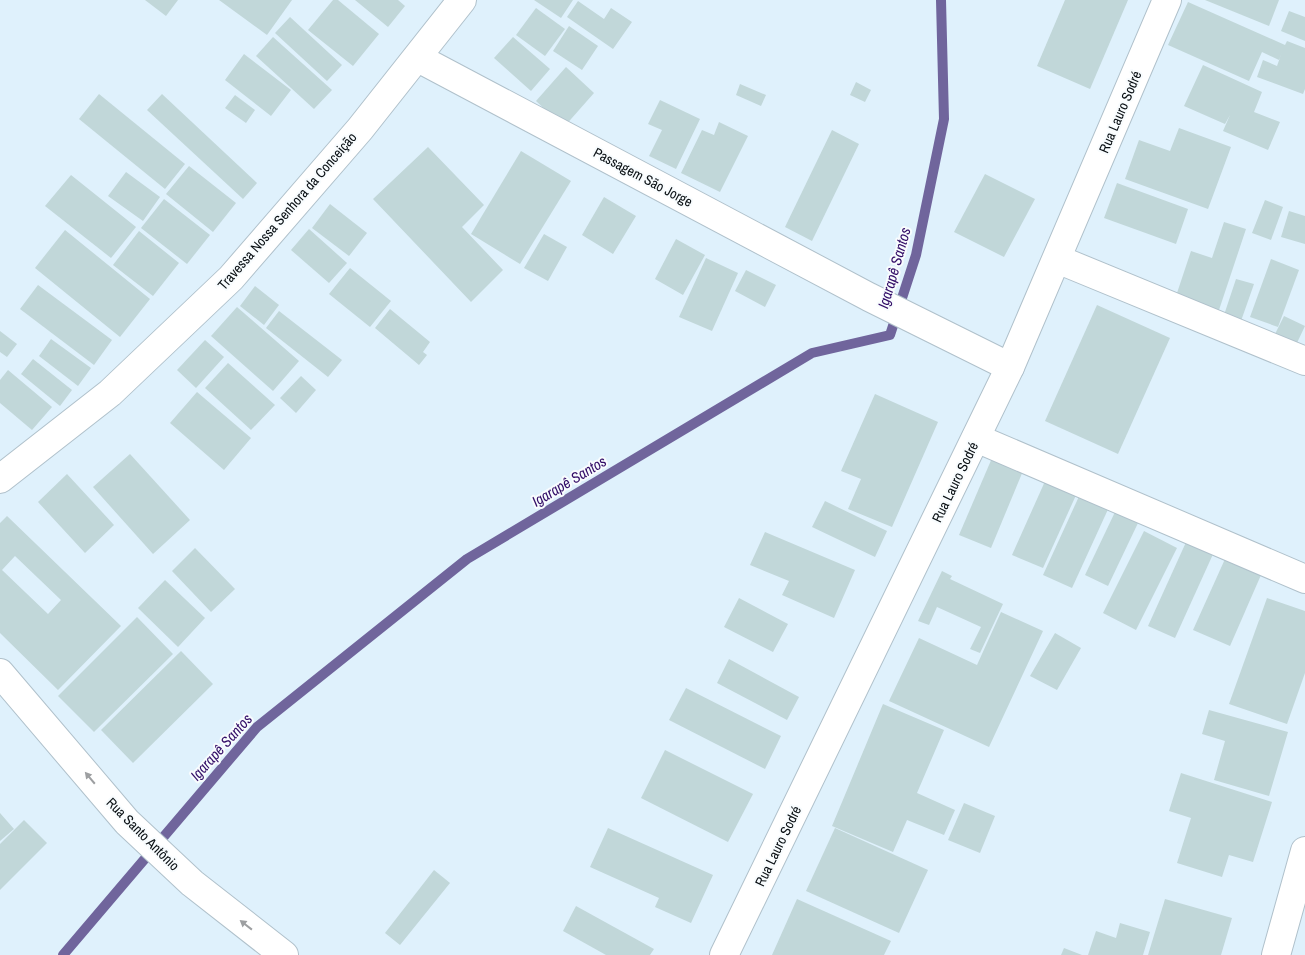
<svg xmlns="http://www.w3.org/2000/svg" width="1305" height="955" font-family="'Archivo Narrow',sans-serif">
<rect width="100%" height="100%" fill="#dff1fc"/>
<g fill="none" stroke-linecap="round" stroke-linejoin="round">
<path stroke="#70659c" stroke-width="10" d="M63,955L257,727L467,559L812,353L890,335L916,255L944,119L941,0"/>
</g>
<g fill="#c1d7d9" fill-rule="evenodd">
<path d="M145,0H178L166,16Z"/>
<path d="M219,0H292L267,35Z"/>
<path d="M333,0H338L379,34L353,66L308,30Z"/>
<path d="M355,0H398L405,6L388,27Z"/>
<path d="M534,0H573L561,18Z"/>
<path d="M1065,0H1128L1090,89L1037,66Z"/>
<path d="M1205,0H1279L1269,26Z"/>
<path d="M578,1L604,19L611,8L632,22L613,49L567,17Z"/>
<path d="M1188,2L1285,45L1287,41L1305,48V89L1303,94L1257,77L1263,60L1277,66L1282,52L1279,60L1262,52L1249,81L1168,45Z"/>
<path d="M536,8L565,29L545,56L516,35Z"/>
<path d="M1289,11L1305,17V41L1281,31Z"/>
<path d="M290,17L342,65L327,81L275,33Z"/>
<path d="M569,26L598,46L582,70L553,51Z"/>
<path d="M273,37L332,90L314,109L256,56Z"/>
<path d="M513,37L550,69L531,91L494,58Z"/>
<path d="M244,54L291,90L271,116L225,80Z"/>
<path d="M1203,65L1262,92L1254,112L1280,122L1268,150L1223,131L1230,115L1225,124L1184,106Z"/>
<path d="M566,67L594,93L564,127L536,101Z"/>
<path d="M856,82L871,90L865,102L850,95Z"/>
<path d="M740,84L766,95L761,106L736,95Z"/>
<path d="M99,94L185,164L165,189L79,119Z"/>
<path d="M162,94L257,183L243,199L147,110Z"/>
<path d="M235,95L255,110L246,123L225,108Z"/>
<path d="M660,100L700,119L676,169L649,156L662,130L648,124Z"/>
<path d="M719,122L748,136L720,192L681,173L702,130L714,135Z"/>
<path d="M1179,128L1231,147L1208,209L1125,179L1139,140L1170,151Z"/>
<path d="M832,130L859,144L812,241L785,227Z"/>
<path d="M428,147L484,205L462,227L503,270L471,302L373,199Z"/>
<path d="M521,151L571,181L520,264L471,234Z"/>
<path d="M189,166L236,203L213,232L166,194Z"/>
<path d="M126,172L160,197L143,221L108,196Z"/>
<path d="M985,174L1035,199L1004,257L954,232Z"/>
<path d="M71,175L136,227L111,258L45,206Z"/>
<path d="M1117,183L1188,209L1176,244L1104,218Z"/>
<path d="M604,197L636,216L613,254L582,235Z"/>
<path d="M164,199L210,235L187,264L141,228Z"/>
<path d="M1265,200L1283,207L1271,240L1252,233Z"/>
<path d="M330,204L367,233L349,256L312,228Z"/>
<path d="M1289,211L1305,216V244L1281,237Z"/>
<path d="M1224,222L1246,229L1218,313L1175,299L1191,251L1212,258Z"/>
<path d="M309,229L347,263L329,283L291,250Z"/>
<path d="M65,230L150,299L120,337L35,268Z"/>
<path d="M139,231L179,263L153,296L113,265Z"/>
<path d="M544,234L567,247L548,281L524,268Z"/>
<path d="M676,239L705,255L683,295L655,279Z"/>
<path d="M706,258L738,273L712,331L679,317Z"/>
<path d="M1271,259L1299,270L1278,327L1250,317Z"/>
<path d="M350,268L391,301L370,327L329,294Z"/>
<path d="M746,270L776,285L765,307L735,291Z"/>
<path d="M1236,279L1254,284L1241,321L1224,315Z"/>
<path d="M38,285L112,340L94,365L20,309Z"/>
<path d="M255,286L279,305L264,325L240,306Z"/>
<path d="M1097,305L1170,338L1118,454L1045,421Z"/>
<path d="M237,307L299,361L273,391L211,336Z"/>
<path d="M390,309L430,342L423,352L427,355L419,365L375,328Z"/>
<path d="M279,311L342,360L328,377L266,328Z"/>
<path d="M1284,316L1305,326L1296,345L1275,334Z"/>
<path d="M0,331L17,344L7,357L0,352Z"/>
<path d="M51,339L91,368L78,386L39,356Z"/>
<path d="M205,340L224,357L196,388L177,370Z"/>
<path d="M33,359L72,390L60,406L21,374Z"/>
<path d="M228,363L275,405L251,430L205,388Z"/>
<path d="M8,370L52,407L32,430L0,403V380Z"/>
<path d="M301,376L316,390L296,413L280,398Z"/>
<path d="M197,392L251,438L224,470L170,423Z"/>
<path d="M875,394L938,422L892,527L848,509L861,479L841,471Z"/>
<path d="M130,454L190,520L153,554L93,487Z"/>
<path d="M992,458L1023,471L991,548L959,535Z"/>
<path d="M67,474L114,525L85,553L38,502Z"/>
<path d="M1046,479L1077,493L1043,568L1012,555Z"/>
<path d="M1081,492L1110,505L1072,588L1043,575Z"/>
<path d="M825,501L887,531L875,557L812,527Z"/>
<path d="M1115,512L1138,523L1108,586L1085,575Z"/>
<path d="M7,516L121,626L58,690L0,633V523ZM15,556L61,600L48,614L2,570Z"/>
<path d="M1144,531L1177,548L1136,630L1103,613Z"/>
<path d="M765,532L855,570L834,618L782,595L789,581L750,565Z"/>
<path d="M1187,540L1214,552L1175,638L1148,626Z"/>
<path d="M195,548L235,589L211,612L172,571Z"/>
<path d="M1225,559L1261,575L1230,646L1193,630Z"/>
<path d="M942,571L952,576L950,579L1003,604L980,653L970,649L981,627L937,607L929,625L918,621Z"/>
<path d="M165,580L205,618L178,647L138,608Z"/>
<path d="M739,598L788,624L773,652L724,627Z"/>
<path d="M1267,598L1305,611V673L1287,724L1229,704Z"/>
<path d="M1001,612L1043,631L989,747L889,701L919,638L977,665Z"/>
<path d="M137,617L173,654L94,732L58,696Z"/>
<path d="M1055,633L1081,648L1057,690L1030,676Z"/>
<path d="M181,651L213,684L133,763L101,730Z"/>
<path d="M729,659L799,697L787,720L717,683Z"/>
<path d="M686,688L781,736L765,769L669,720Z"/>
<path d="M883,704L944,730L917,793L955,810L944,835L907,820L893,852L832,826Z"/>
<path d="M1209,710L1288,732L1269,796L1214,780L1225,741L1202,734Z"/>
<path d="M665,750L753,794L728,842L641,798Z"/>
<path d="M1181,773L1272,802L1253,862L1229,855L1222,877L1177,863L1191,818L1169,811Z"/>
<path d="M964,803L995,816L980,853L948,840Z"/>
<path d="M0,813L14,829L0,841Z"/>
<path d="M24,820L47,843L0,890V844Z"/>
<path d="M608,828L713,875L691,923L655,907L659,898L590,867Z"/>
<path d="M835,828L928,870L899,933L806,891Z"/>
<path d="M434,870L450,883L400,945L385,933Z"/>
<path d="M797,899L891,941L884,955H772Z"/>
<path d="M1165,899L1232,918L1221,955H1148Z"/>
<path d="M576,906L654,949L650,955H606L563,931Z"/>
<path d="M1120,923L1150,932L1143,955H1088L1096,931L1116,938Z"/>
<path d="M1064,948L1082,955H1061Z"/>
</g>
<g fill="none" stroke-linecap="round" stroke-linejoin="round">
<defs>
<g id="street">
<path d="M418,58L869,297L1010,367"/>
<path d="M1057,259L1305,361"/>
<path d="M976,438L1305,579"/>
<path d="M1276,955L1305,851"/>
</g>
<g id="secondary">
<path d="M0,479L110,393L231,278L360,129L462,0"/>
<path d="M0,673L127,822L192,883L284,955"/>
<path d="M724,955L1010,367L1167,0"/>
</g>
</defs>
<use href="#street" stroke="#b0c1cb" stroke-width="30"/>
<use href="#secondary" stroke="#b0c1cb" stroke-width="30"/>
<use href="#street" stroke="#fff" stroke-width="28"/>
<use href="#secondary" stroke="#fff" stroke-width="28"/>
</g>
<defs><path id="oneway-solid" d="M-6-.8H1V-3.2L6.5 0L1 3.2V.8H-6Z" transform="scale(1.25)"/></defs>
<g fill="#9d9fa1">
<use href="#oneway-solid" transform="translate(90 778) rotate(-130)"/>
<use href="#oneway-solid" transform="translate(246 925) rotate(-142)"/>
</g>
<g text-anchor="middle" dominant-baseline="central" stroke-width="4" stroke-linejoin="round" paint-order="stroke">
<g font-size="14" fill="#090f13" stroke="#f8fcfe">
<text transform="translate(1120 112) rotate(-67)">Rua Lauro Sodré</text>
<text transform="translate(643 177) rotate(28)">Passagem São Jorge</text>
<text transform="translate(287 211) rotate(-49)">Travessa Nossa Senhora da Conceição</text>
<text transform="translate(955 482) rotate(-64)">Rua Lauro Sodré</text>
<text transform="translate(143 834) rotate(45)">Rua Santo Antônio</text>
<text transform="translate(778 846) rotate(-64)">Rua Lauro Sodré</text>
</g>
<g font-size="15" font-style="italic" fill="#320d67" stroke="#f8fcfe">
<text transform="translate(894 268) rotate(-74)">Igarapê Santos</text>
<text transform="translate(569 481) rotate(-31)">Igarapê Santos</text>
<text transform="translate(221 747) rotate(-48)">Igarapê Santos</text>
</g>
</g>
</svg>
